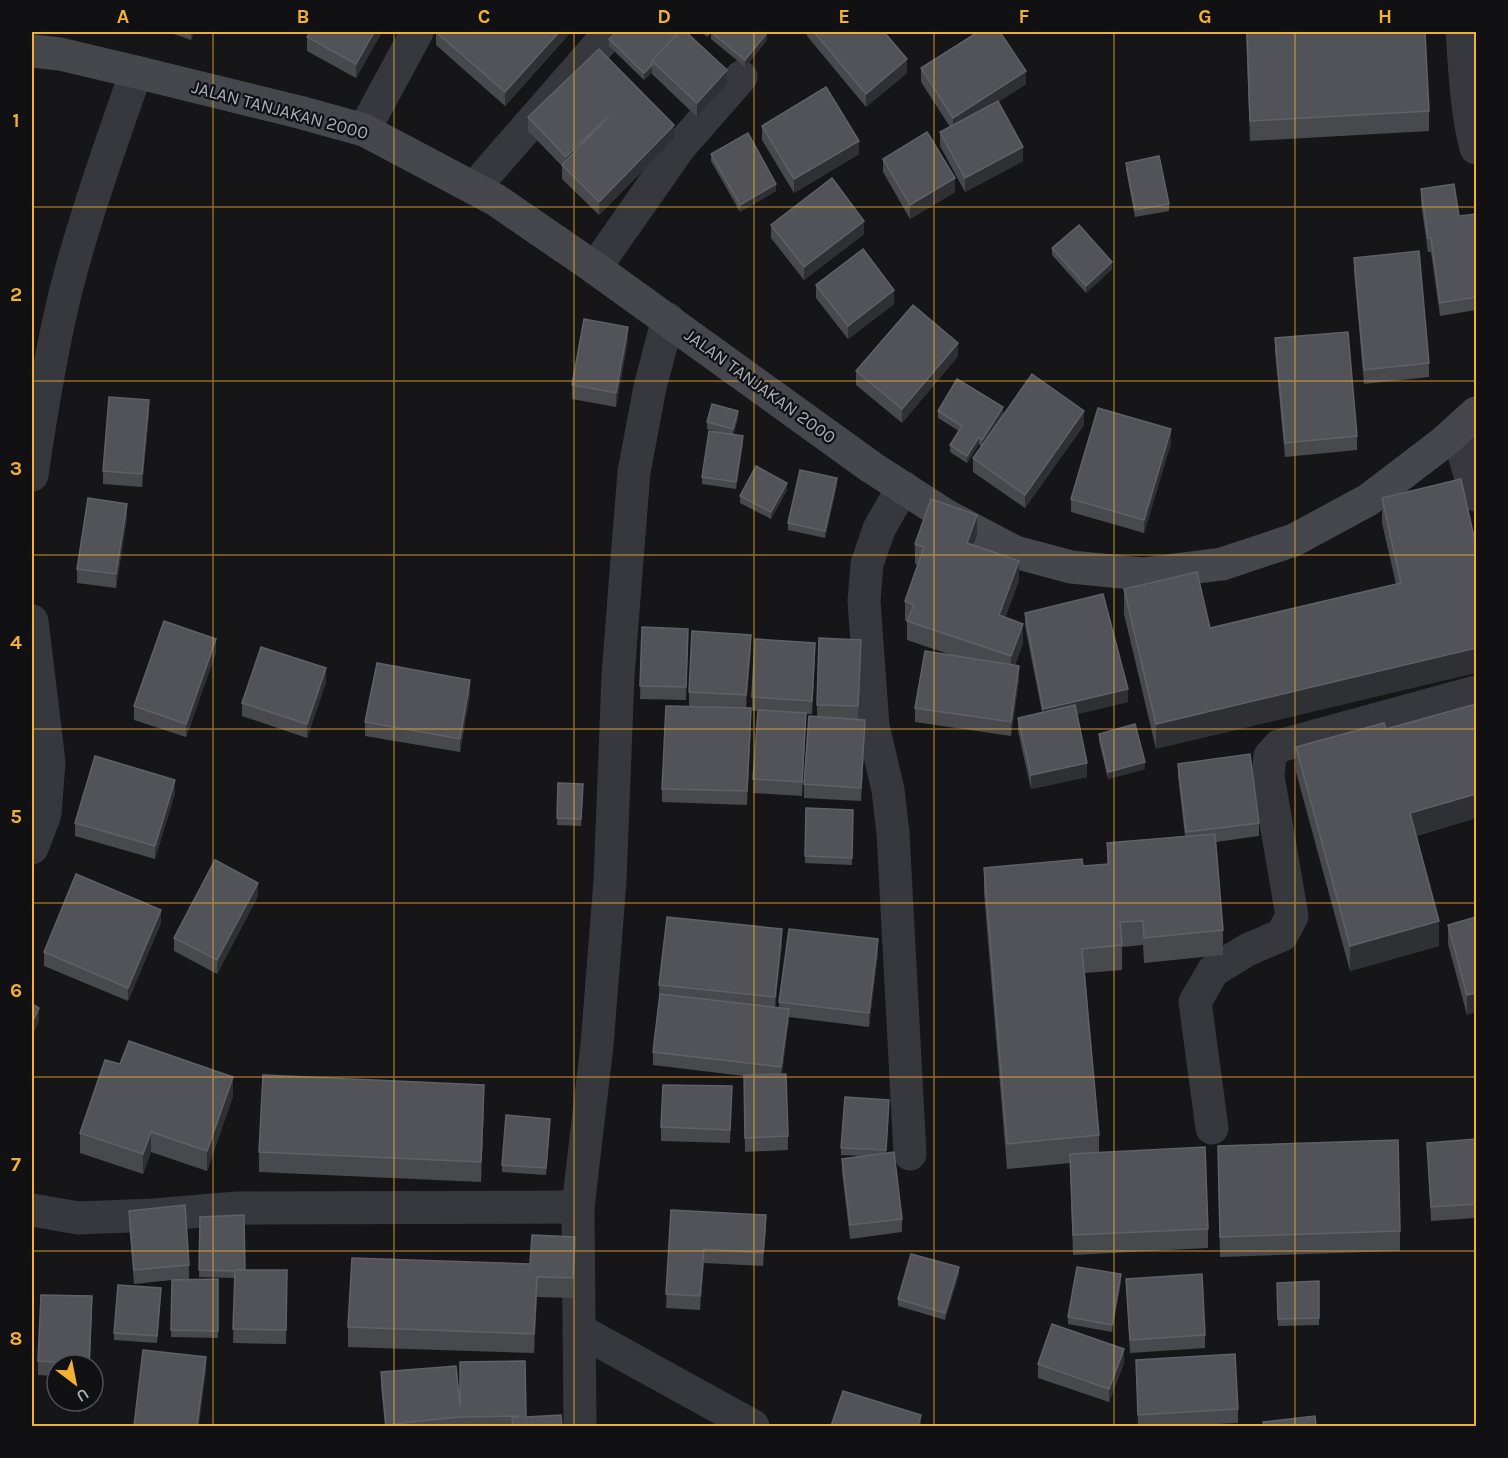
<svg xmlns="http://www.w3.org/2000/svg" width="1508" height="1458" font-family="Karla,sans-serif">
<rect width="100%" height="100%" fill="#161618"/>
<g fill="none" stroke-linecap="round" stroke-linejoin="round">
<g stroke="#37383d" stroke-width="33">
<path d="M1462,32C1465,70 1466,110 1476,148"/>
<path d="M364,130L417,32"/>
<path d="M474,188L610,32"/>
<path d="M595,268L679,148L741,77"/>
<path d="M1457,431L1476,495"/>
<path d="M32,475C41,413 51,351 66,290C85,216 111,144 136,72"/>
<path d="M903,487L879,529L867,564L864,601L873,726L888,790L893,833L910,1154"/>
<path d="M32,621L49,762L45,814L32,848"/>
<path d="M1212,1128L1195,1002L1213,971L1247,950L1282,935L1292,916L1268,776L1270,756L1279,746L1476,692"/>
<path d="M32,1210L78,1218L154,1215L237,1208L578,1207"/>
<path d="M579,1330L753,1426"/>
<path d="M580,1426L578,1207L597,1045L610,881L618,676L625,585L634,472L650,387L668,319"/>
</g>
<path stroke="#45474d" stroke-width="33" d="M32,51L60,54L136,72L299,112L364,130L496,200L595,268L871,467L947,516L1015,552L1071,567L1142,574L1222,564L1294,540L1368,500L1444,442L1476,413"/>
</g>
<g fill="#47494d">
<path d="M168,32H194L191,40Z"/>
<path d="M310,32H382L356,78L307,51V37Z"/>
<path d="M436,32H571L505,106L436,45Z"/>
<path d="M702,32H766L767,40L745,67L711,39V33L707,37Z"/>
<path d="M807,32H884L907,73L866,107L807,36Z"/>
<path d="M1246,32H1425L1429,111V131L1250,141Z"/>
<path d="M609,39L727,84L697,117L652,74V72L644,80L609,46Z"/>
<path d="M921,68L1026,84L998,102L1023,161L965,192L940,146V132L950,127L921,82Z"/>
<path d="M528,117L674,139L599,215L562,179V166L528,131Z"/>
<path d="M762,126L859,154L794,193L762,140Z"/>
<path d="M711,154L776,191L740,212L711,161Z"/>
<path d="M883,159L955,192L910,219L883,172Z"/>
<path d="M1126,163L1169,204V211L1135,217L1126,170Z"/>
<path d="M1421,189L1459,216L1476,214V310L1440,316L1431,252H1428L1421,203Z"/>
<path d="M771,225L864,234L804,280L771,238Z"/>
<path d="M1052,248L1112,269L1086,293L1052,255Z"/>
<path d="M1354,258L1429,363V377L1364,384L1354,271Z"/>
<path d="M816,285L894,304L848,339L816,298Z"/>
<path d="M1275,338L1357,436V450L1285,457L1275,352Z"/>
<path d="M628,340L616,407L572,399V385Z"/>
<path d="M958,356L902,423L856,385V371Z"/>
<path d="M938,411L1003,414L995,427L1084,425L1025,508L973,472V458L981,446L979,444L967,463L950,452V445L959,431L938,418Z"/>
<path d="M149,413L142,487L103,484V471Z"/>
<path d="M738,418L733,435L743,443L736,489L702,484V477L725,434L707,429V422Z"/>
<path d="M1171,443L1144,533L1071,512V499Z"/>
<path d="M837,485L825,538L788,530V523Z"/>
<path d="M787,490L771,519L740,503V496Z"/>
<path d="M1382,498L1476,546L1156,749L1124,614V589L1210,628L1396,584L1382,523Z"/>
<path d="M127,518L116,588L77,583V569Z"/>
<path d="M977,535L973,545L1019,580L1005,618L1023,643L1015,665L1019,679L1011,736L915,722V708L951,655L907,640V622L905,620V601L918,565L915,564V544Z"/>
<path d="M1025,613L1128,702L1077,714L1087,777L1031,789L1018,731V718L1042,712L1025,626Z"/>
<path d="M642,627L688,642L686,700L640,699Z"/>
<path d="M751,648L746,708L751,722L747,805L662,802V789L729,708L689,706V692Z"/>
<path d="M216,652L186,737L134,720V706Z"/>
<path d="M861,654L858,720L865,734L861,801L804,798V784L817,716V705Z"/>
<path d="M815,656L812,714H806L802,796L753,793L758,711H752V697Z"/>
<path d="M326,682L307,738L242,716V703Z"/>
<path d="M470,694L460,752L365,736V722Z"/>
<path d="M1476,704V818L1416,836L1439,946L1350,971L1296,772V747L1386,729Z"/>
<path d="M1099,734L1145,769L1108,779L1099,741Z"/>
<path d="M1178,764L1259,823V836L1216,842L1223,930V955L1144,963L1143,945L1122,947V970L1085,973L1099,1135V1153L1208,1229V1248L1073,1255L1070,1163L1007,1169L984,893V868L1083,866L1107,864V843L1185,836L1178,777Z"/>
<path d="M558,783L583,791L581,826L557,825Z"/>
<path d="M175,793L155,859L75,836V823Z"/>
<path d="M806,808L853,810L852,865L805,863Z"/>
<path d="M258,896L217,974L174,951V938Z"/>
<path d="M1476,917L1467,1015L1448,944V925Z"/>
<path d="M161,923L128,1001L44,966V952Z"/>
<path d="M782,943L775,1007L779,1008V1002L878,953L869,1027L789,1017L782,1074L788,1136V1150L745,1152L744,1076L653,1065V1052L659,998V985Z"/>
<path d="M732,1086L730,1143L661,1141V1127Z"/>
<path d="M233,1096L207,1171L151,1152L143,1174L80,1153V1133Z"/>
<path d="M484,1105L481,1182L259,1172V1152Z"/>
<path d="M889,1107L886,1153L902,1219V1232L850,1239L842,1172V1159L863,1156L841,1155V1148Z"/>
<path d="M550,1126L546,1175L502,1172V1165Z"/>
<path d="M1476,1139V1218L1431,1221L1427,1143Z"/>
<path d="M1218,1165L1400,1231V1251L1220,1257Z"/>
<path d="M671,1210L766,1228L763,1266L704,1263L700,1310L666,1308Z"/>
<path d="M129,1211L189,1265V1279L177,1280L218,1279V1338L171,1337L172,1280L134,1284L129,1224Z"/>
<path d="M200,1217L245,1270H287L286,1344L233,1343L235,1278L199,1277Z"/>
<path d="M575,1257L573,1298L537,1297L534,1353L348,1347V1327L530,1264Z"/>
<path d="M959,1274L945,1320L898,1306V1299Z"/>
<path d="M1126,1279L1205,1335V1348L1130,1353Z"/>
<path d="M1121,1281L1112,1332L1068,1324V1317Z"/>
<path d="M1319,1281V1325L1278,1326L1277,1283Z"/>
<path d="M161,1295L157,1343L114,1340V1333Z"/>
<path d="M92,1310L90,1365H57V1376L38,1375V1361Z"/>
<path d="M1136,1360L1238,1409V1423L1177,1426H1138Z"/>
<path d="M1124,1363L1109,1402L1038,1378V1364Z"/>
<path d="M381,1372L460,1406L526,1417L562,1426H385L381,1386Z"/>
</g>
<g fill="#2f3033">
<path d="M192,32H194L191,40V33Z"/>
<path d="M374,32H382L356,78V64Z"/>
<path d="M559,32H571L505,106V92Z"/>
<path d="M767,33V40L745,67V60Z"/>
<path d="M907,59V73L866,107V94Z"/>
<path d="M652,65V72L644,80V73Z"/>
<path d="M727,70V84L697,117V103Z"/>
<path d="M1026,71V84L953,131V118Z"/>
<path d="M609,116V129L566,170V157Z"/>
<path d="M674,125V139L599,215V202Z"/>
<path d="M859,141V154L794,193V179Z"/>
<path d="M1023,147V161L965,192V178Z"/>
<path d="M955,178V192L910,219V205Z"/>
<path d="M776,184V191L740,212V205Z"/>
<path d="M864,221V234L804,280V267Z"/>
<path d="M1112,262V269L1086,293V286Z"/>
<path d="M894,290V304L848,339V326Z"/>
<path d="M628,327V340L616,407V393Z"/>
<path d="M958,343V356L902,423V409Z"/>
<path d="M149,400V413L142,487V474Z"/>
<path d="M1003,407V414L982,447V440Z"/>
<path d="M738,411V418L733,436V429Z"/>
<path d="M1084,411V425L1025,508V495Z"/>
<path d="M1171,429V443L1144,533V520Z"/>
<path d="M743,436V443L736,489V482Z"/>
<path d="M979,437V444L967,463V456Z"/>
<path d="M837,478V485L825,538V531Z"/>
<path d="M787,483V490L771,519V512Z"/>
<path d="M127,504V518L116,588V574Z"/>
<path d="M977,515V535L967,563V543Z"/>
<path d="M1019,561V580L999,635V615Z"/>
<path d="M1023,624V643L1011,676V656Z"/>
<path d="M751,635V648L746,709V695Z"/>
<path d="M216,639V652L186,737V724Z"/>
<path d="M815,643V656L812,714V701Z"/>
<path d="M1476,648V673L1156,749V724Z"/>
<path d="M1019,666V679L1011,736V722Z"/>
<path d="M326,668V682L307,738V724Z"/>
<path d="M470,680V694L460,752V739Z"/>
<path d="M1128,689V702L1043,722V709Z"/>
<path d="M751,708V722L747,805V791Z"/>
<path d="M806,713V726L802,796V782Z"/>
<path d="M865,720V734L861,801V788Z"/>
<path d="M1145,762V769L1108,779V772Z"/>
<path d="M1087,763V777L1031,789V775Z"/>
<path d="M175,780V793L155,859V846Z"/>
<path d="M1476,794V818L1410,837V813Z"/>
<path d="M258,883V896L217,974V960Z"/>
<path d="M161,910V923L128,1001V988Z"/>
<path d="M1439,921V946L1350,971V946Z"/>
<path d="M782,929V943L775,1010V997Z"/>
<path d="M878,939V953L869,1027V1013Z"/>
<path d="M1476,993V1012L1467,1015V995Z"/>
<path d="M39,1008V1022L32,1036V1023Z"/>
<path d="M789,1009V1022L781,1080V1067Z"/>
<path d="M233,1077V1096L207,1171V1151Z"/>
<path d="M484,1085V1105L481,1182V1162Z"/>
<path d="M151,1132V1152L143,1174V1154Z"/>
<path d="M766,1215V1228L763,1266V1253Z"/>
<path d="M575,1237V1257L573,1298V1278Z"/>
<path d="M704,1249V1263L700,1310V1296Z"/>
<path d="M959,1267V1274L945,1320V1313Z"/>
<path d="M1121,1274V1281L1112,1332V1325Z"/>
<path d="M537,1277V1297L534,1353V1334Z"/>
<path d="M1124,1349V1363L1109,1402V1389Z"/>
<path d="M206,1357V1371L199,1426H197Z"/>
<path d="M921,1415V1426H918Z"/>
</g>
<g fill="#525359" stroke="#5f6168" stroke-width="1.5">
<path d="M310,32H374L356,64L307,37Z"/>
<path d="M436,32H559L505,92Z"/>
<path d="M617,32H679L652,61V65L644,73L609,39Z"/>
<path d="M679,32H686L727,70L697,103L652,61Z"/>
<path d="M711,32H766L767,33L745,60Z"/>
<path d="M814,32H884L907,59L866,94Z"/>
<path d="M978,32H1000L1026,71L953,118L921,68Z"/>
<path d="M1247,32H1425L1429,111L1250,121Z"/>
<path d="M599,49L674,125L599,202L562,165L609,116L566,157L528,117Z"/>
<path d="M826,87L859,141L794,179L762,126Z"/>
<path d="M998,101L1023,147L965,178L940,132Z"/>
<path d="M927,132L955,178L910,205L883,159Z"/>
<path d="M748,133L776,184L740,205L711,154Z"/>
<path d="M1159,156L1169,204L1135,210L1126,163Z"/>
<path d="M832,178L864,221L804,267L771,225Z"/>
<path d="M1454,184L1459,216L1476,214V297L1440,303L1431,238H1428L1421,189Z"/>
<path d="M1079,225L1112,262L1086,286L1052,248Z"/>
<path d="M863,249L894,290L848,326L816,285Z"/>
<path d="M1419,251L1429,363L1364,370L1354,258Z"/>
<path d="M913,305L958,343L902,409L856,371Z"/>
<path d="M584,319L628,327L616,393L572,385Z"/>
<path d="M1348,332L1357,436L1285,443L1275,338Z"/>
<path d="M1032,374L1084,411L1025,495L973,458Z"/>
<path d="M957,379L1003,407L982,440L979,437L967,456L950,445L962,426L938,411Z"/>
<path d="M109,397L149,400L142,474L103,471Z"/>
<path d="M712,404L738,411L733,429L707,422Z"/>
<path d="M1098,408L1171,429L1144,520L1071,499Z"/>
<path d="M709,431L743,436L736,482L702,477Z"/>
<path d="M756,466L787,483L771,512L740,496Z"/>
<path d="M800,470L837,478L825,531L788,523Z"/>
<path d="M1461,479L1476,546V648L1156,724L1124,589L1197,572L1210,628L1401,583L1382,498Z"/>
<path d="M88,498L127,504L116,574L77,569Z"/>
<path d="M931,499L977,515L967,543L1019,561L999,615L1023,624L1011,656L907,621L914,605L905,601L924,547L915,544Z"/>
<path d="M1103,594L1128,689L1043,709L1025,613Z"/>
<path d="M164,621L216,639L186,724L134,706Z"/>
<path d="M642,627L688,629L686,687L640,686Z"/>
<path d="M692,631L751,635L746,695L689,692Z"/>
<path d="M819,638L861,640L858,706L817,705Z"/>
<path d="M755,639L815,643L812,701L752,697Z"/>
<path d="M261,647L326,668L307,724L242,703Z"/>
<path d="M925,651L1019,666L1011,722L915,708Z"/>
<path d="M377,663L470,680L460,739L365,722Z"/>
<path d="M1476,704V794L1410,813L1439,921L1350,946L1296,747L1384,723L1386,729Z"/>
<path d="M1075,705L1087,763L1031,775L1018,718Z"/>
<path d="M666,706L751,708L747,791L662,789Z"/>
<path d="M758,710L806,713L802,782L753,779Z"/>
<path d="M809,716L865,720L861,788L804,784Z"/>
<path d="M1135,724L1145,762L1108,772L1099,734Z"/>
<path d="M1250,754L1259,823L1186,832L1178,764Z"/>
<path d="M95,756L175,780L155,846L75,823Z"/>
<path d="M558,783L583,784L581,819L557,818Z"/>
<path d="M806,808L853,810L852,858L805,856Z"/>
<path d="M1215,834L1223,930L1144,938L1143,921L1120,922L1122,945L1082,949L1099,1135L1007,1144L984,868L1082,859L1083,866L1109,864L1107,843Z"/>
<path d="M215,860L258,883L217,960L174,938Z"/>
<path d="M76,874L161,910L128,988L44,952Z"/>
<path d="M667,917L782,929L775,997L659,985Z"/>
<path d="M1476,917V993L1467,995L1448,925Z"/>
<path d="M789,929L878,939L869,1013L779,1002Z"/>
<path d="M660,994L789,1009L781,1067L653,1052Z"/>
<path d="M32,1004L39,1008L32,1023Z"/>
<path d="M129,1041L233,1077L207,1151L151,1132L143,1154L80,1133L105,1060L120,1064Z"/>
<path d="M786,1074L788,1136L745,1138L744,1075Z"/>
<path d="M263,1075L484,1085L481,1162L259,1152Z"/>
<path d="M663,1085L732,1086L730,1130L661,1127Z"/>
<path d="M845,1097L889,1100L886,1150L841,1148Z"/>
<path d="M506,1115L550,1119L546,1168L502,1165Z"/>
<path d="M1476,1139V1204L1431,1207L1427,1143Z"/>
<path d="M1398,1140L1400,1231L1220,1237L1218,1146Z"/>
<path d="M1205,1147L1208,1229L1073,1235L1070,1154Z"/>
<path d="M894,1152L902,1219L850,1225L842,1159Z"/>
<path d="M185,1205L189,1265L134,1270L129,1211Z"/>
<path d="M671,1210L766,1215L763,1253L704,1249L700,1296L666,1294Z"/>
<path d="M244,1215L245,1270H235V1271L199,1270L200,1217Z"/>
<path d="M532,1235L575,1237L573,1278L537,1277L534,1334L348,1327L352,1258L530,1264Z"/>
<path d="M911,1254L959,1267L945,1313L898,1299Z"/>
<path d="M1077,1267L1121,1274L1112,1325L1068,1317Z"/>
<path d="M235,1270H287L286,1330L233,1329Z"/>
<path d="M1202,1274L1205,1335L1130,1340L1126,1279Z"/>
<path d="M218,1279V1331L171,1330L172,1280Z"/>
<path d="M1319,1281V1318L1278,1319L1277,1283Z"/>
<path d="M118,1285L161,1288L157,1336L114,1333Z"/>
<path d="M41,1295L92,1296L89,1364L38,1361Z"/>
<path d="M1052,1324L1124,1349L1109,1389L1038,1364Z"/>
<path d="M143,1350L206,1357L197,1426H134Z"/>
<path d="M1235,1354L1238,1409L1138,1415L1136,1360Z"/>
<path d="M525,1361L526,1417L561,1415L562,1426H513L512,1418L521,1416L460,1417L392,1424L447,1426H386L381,1372L456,1366L460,1406V1362Z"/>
<path d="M843,1391L921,1415L918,1426H831Z"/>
<path d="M1315,1416L1316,1426H1264L1263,1422Z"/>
</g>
<path fill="none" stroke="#f2b134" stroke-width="1.5" stroke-opacity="0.55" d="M213,32V1426M394,32V1426M574,32V1426M754,32V1426M934,32V1426M1114,32V1426M1295,32V1426M32,207H1476M32,381H1476M32,555H1476M32,729H1476M32,903H1476M32,1077H1476M32,1251H1476"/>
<g text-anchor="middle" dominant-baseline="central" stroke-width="4.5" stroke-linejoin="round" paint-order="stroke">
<g font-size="18" fill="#a8adb8" stroke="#111113">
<text transform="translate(280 110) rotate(15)">JALAN TANJAKAN 2000</text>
<text transform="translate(760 386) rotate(36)">JALAN TANJAKAN 2000</text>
</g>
</g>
<rect width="1508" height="1458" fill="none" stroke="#111113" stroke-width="66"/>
<g transform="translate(75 1383) rotate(148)"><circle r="28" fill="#111113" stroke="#4d4f55" stroke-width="1.5"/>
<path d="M0-4.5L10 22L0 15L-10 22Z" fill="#f2b134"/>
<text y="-9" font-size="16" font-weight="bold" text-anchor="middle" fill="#a8adb8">U</text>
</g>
<rect x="33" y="33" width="1442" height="1392" fill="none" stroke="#f2b134" stroke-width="2"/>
<g font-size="20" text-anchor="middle" font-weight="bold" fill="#f2b134">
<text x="123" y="23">A</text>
<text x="303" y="23">B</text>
<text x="484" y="23">C</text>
<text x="664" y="23">D</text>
<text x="844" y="23">E</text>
<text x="1024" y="23">F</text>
<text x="1205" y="23">G</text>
<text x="1385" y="23">H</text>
<text x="16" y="127">1</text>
<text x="16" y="301">2</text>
<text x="16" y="475">3</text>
<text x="16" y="649">4</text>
<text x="16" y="823">5</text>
<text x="16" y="997">6</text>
<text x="16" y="1171">7</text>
<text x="16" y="1345">8</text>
</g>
</svg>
